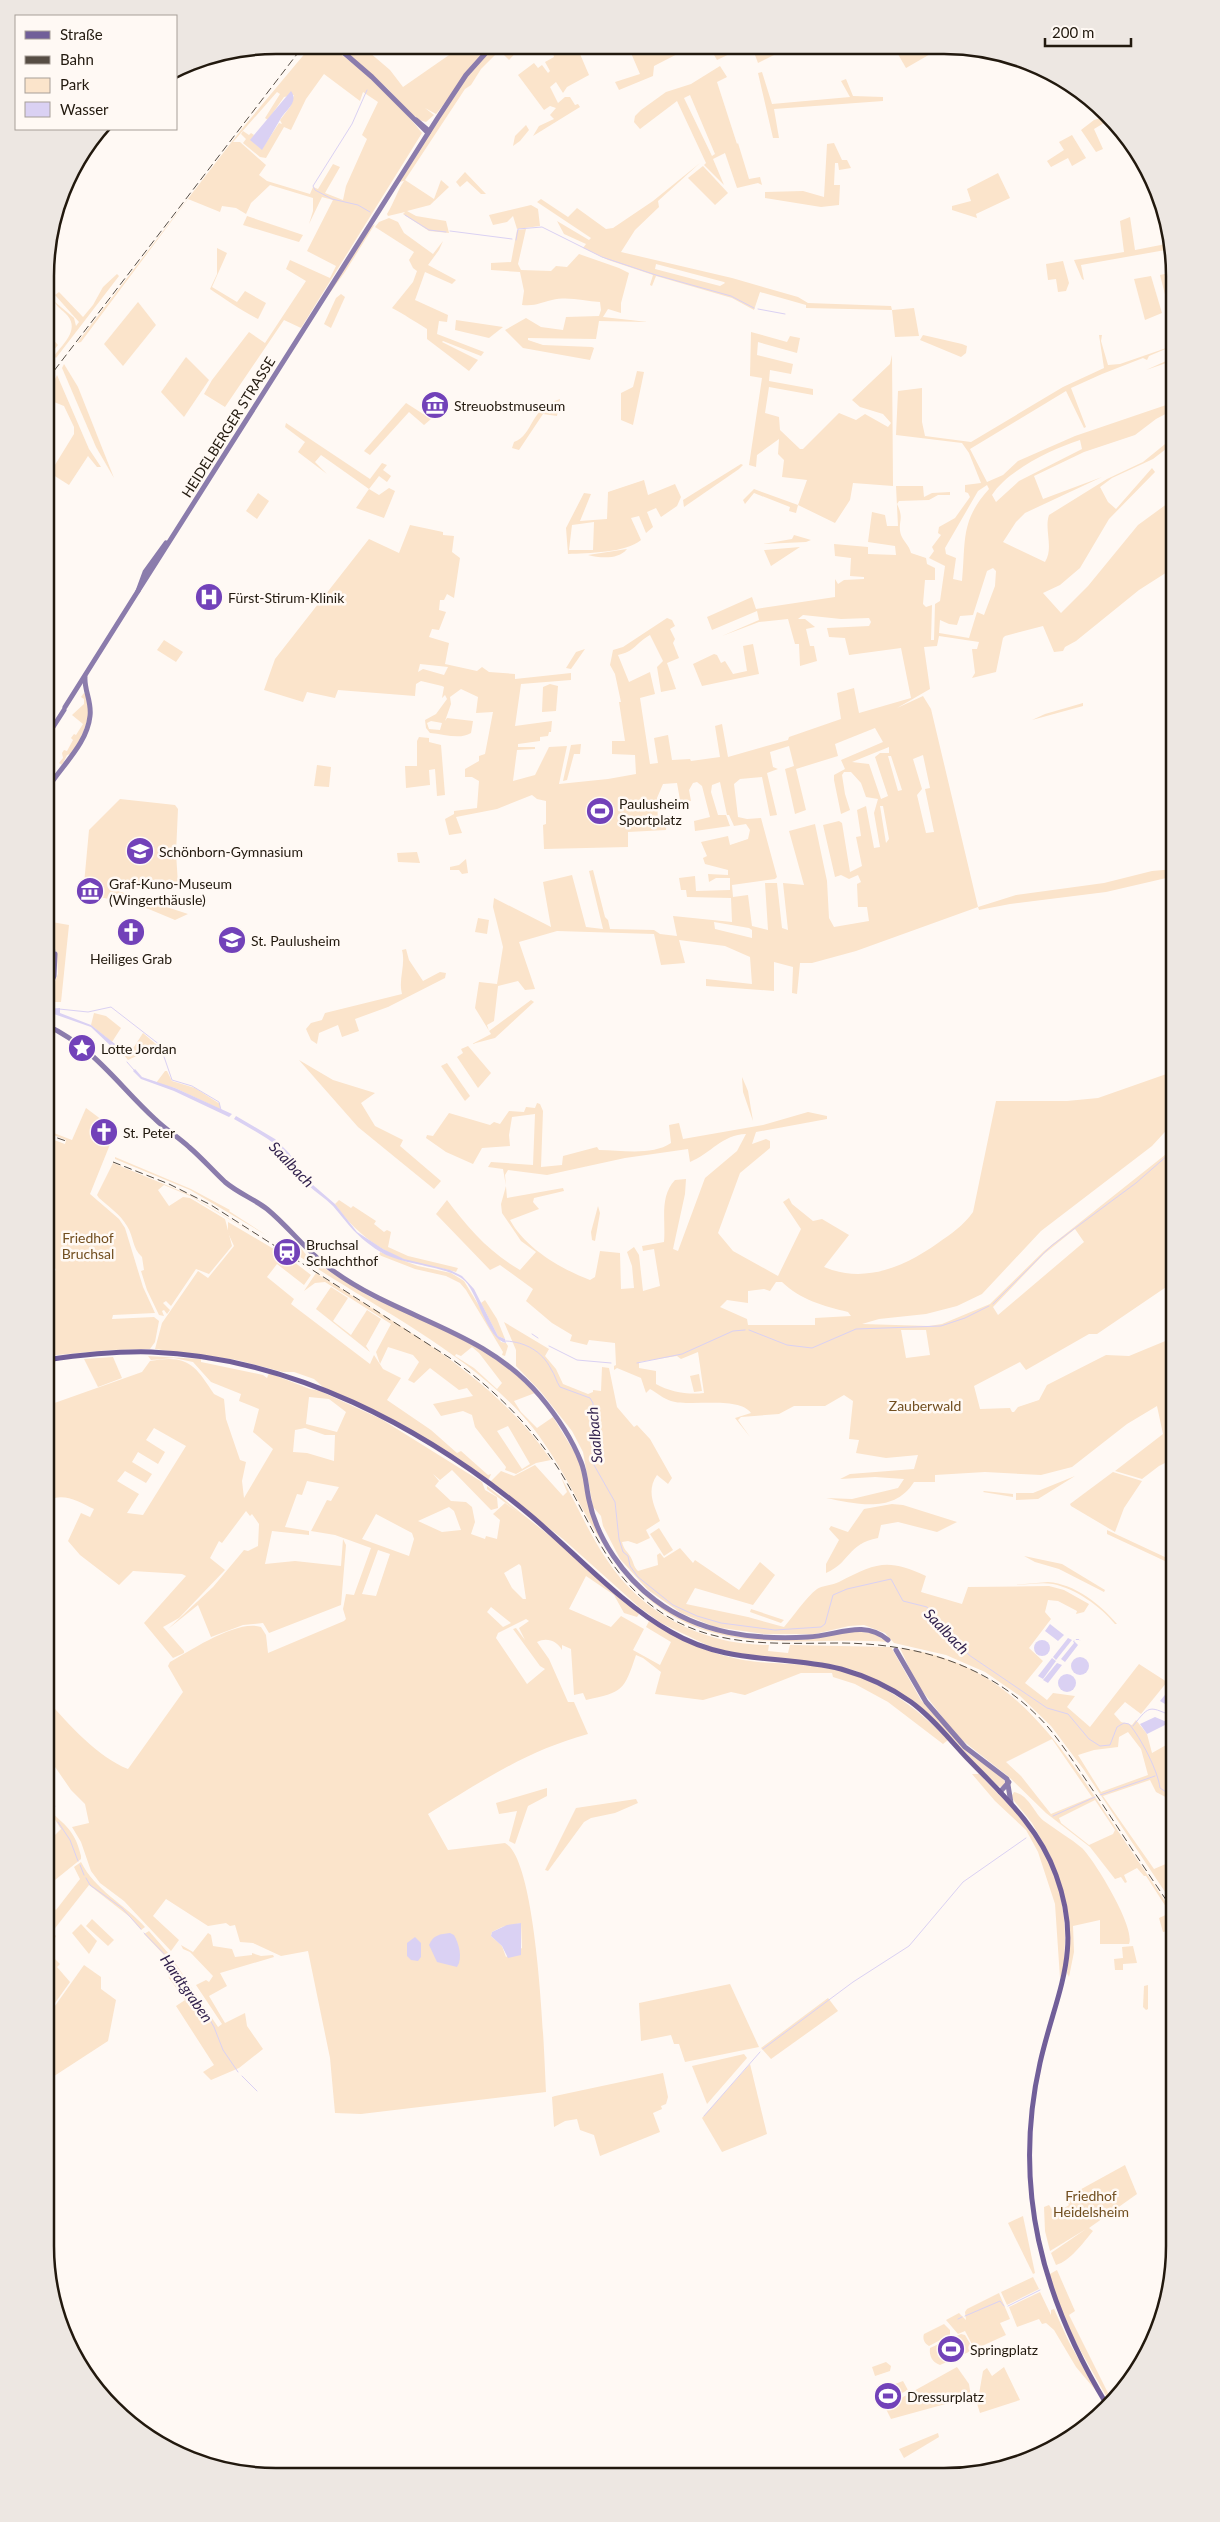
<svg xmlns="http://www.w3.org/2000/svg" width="1220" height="2522" font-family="Lato,sans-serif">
<rect width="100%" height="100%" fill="#fff9f4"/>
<g fill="#fbe4cb" fill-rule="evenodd">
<path d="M312,45C316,45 321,44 324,45C347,52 408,113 422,133L301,328L284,320L225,407L204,394L212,380L249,332L265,343L306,281L286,269L290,260L330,278L336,266L307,251L333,200L322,197L309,224L313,211V198L270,185L251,203L246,214L236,208L222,206L220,212L188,199L81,342L77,343L240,131ZM324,74L360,101L363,92L378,102L362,135L367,139L346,186L343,200L325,193L340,167L333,164L318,189L313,187L310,194L267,181L259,175L266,165L240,142H233L277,92L280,94L265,118L268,120L284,97L294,95L290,107L280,120L282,124L279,123L262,149L251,140L254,135L251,133L249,135L243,131L241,134L246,139L243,143L260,157L266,158L284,127L291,130L306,99Z"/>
<path d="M339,45L362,46L390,70L403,87L462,46H490L436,114L425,108L434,115L426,122L419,120L410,113L388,89Z"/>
<path d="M494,46H504L481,69L471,85L465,89L405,180L434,199L441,180L449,187L430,205L407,211L416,216L446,221L449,233L429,231L403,214L405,212L388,216L387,214C394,203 397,191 404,181L398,182L466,78Z"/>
<path d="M508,46L521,47L509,60L501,52Z"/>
<path d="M577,47L589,75L567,87L563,93L556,82L550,87L558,103L565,97H570L575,105L578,104L580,107L533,136L539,126L554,119L550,115L556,108L550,106L544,110L518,75L534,63L538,68L542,65L548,73L550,71L545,62L554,57L553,53Z"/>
<path d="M644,47L689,48L654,66L653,76L619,90L615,82L640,74L631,53Z"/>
<path d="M710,48H742L717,60Z"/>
<path d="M767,48H788L758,63L755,55Z"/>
<path d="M895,49H939L906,68Z"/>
<path d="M720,66L727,77L717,82L737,144L738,143L749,179L760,177L762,185L758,183L737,188L725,153L713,159L724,185L704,165L706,163L677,101L640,129L634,122L635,116L641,110L666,92L691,84ZM690,95L715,154L712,156L684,98Z"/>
<path d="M762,72L772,104L850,97L841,81L846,79L853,96L883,97V101L774,109L779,138H773L758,73Z"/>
<path d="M1107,116L1109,120L1094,129L1103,149L1096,152L1081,130L1094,120Z"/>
<path d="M526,125L529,130L520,141L513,146L515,136Z"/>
<path d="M1072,135L1086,158L1072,166L1068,158L1051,167L1047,161L1064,150L1059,142Z"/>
<path d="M834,143L842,160H847L851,168L839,170L838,163H835L834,185H840L839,205L821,207L765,198V192L803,191L824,197L827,144Z"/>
<path d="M700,163L658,201L659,207L635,230L621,252L732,278L798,297L808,303L891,306L892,310L914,308L919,336L895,337L892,310L806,308V305L760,292L754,310L732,298L656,276L652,286L650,285L653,275L608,260L583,248L586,244L564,234L557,221L589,240L591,238L537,202L541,199L568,217L577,208L606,229L613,228L653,201ZM656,264L724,282L725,283L720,286L655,269Z"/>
<path d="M703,166L728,193L715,205L688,178Z"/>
<path d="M465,172L486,194H481L467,181L460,187L456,182Z"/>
<path d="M998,173L1010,198L976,214L977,218L952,210V206L971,201L967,189Z"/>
<path d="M531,205L538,209L540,226L517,229L513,216L507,222L493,225L489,215Z"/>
<path d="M247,216L303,235L299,242L243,225Z"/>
<path d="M1130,217L1135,250L1171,243V249L1081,265L1084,280L1082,279L1074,260L1124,252L1120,221Z"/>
<path d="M389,218L398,222L404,233L433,254L443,241L439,250L428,265L456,280L452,284L425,272L415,300L448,315L447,322L439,321L437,334L484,352L481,356L443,341L442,342L478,360L469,371L427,339V329C414,321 405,315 392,308L413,282L417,271L413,268L409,260L414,252L375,227L379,222Z"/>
<path d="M375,224L345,272L326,298L371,227Z"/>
<path d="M526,229L518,264L521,270L551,271L556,266L567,267L579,254L619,268L629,273L621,303V313L608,309L603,317L648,322L599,321L596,339L528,338V340L543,345L592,347L594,348L590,360L523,348L505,330L526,318L541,327L563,330L566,317L599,316L601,310L600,302C584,301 568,296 552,300C538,303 538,306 522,305L524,291L520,272L491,270V263L511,262L517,230Z"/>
<path d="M217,248L227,253L212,287L237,302L245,291L266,303L258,319C240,310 225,299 210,289L217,274Z"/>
<path d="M1063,261L1069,283L1066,291L1058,292L1056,279L1048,280L1046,264Z"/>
<path d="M1169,273L1175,294V307L1169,310L1160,275Z"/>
<path d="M117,274L119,276L56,358L54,356C65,342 81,328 65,313C61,309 56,306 55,302L74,318L76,326L79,322L55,295L59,292L83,317L93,305L103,287Z"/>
<path d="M1151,276L1162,313L1145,320L1134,279Z"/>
<path d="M341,294L345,297L331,328L324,324L336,298Z"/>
<path d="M138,302L156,325L123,366L104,344Z"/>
<path d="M456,320L503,327L489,338L455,330Z"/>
<path d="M751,332L787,342L790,336L800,338L797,353L758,342L757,355L793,364L791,374L770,370L769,381L813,389V395L769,387L765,413L779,417L780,430L800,449H803L839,413L856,420L865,414L888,427L891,423L883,414L860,407L852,400L890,364L892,355L893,486L853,483L850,500L835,523L798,505L796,513L789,511L790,507L754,493L745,504L743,500L754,489L798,505L807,480L782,477L784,460L778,454L779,439L757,455L756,467L749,465L762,378L750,376Z"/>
<path d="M47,333L58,345L52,352L47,345Z"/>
<path d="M923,335L962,344L967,346L966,353L961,357L920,340Z"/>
<path d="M1099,335H1102L1101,341L1108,365L1120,364L1175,345L1149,356L1147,360L1143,358L1102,374L1071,388L1086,427L1084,428L1066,391L970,449L987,482L1003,475L1018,461L1075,436L1175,402V409L1156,419L1135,435L1084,452L1034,476L1043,499L1102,477L1025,513L1016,522L1003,542L1045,562C1054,548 1044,530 1049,515L1107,479L1143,462L1175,436V442L1153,459L1112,478L1100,487L1108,502L1116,509L1152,468L1155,472L1109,519L1080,568L1060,585L1043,593L1061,613L1088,586L1138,525L1175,498V567L1139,590L1076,641L1065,647L1063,651L1054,652L1043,626L1005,636L1003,638L996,672L972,678L975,673L972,649H977L979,642L939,636L937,646L924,647L930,689L897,708L923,696L931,709L978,907L1016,895L1104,883L1152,871L1175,869V876L1106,892L1010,904L979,910L978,907L856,951L812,963H800L797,994L792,993L793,967L774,962V991L706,986V979L752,984L750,957L725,946L679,940L685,963L661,965L654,934L557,931L519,942L535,989L525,990L518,981L498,986L494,1021L487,1025L489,1031L531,1000L534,1002L495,1038L472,1044L491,1034L475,1008L479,982L497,984L503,947L493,907L494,898L551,927L543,882L572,875L586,927L603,929L589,871L593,870L605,917L608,920L610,929L654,930L660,934L677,936L673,916L732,922L731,898L687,897L686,890H681L679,878L695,876L696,891L730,890V878H716L709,882L708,874L728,875V870L705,864L703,858L707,856L701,842L728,836L730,845L748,839L750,830L746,824L734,826L729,815H727L720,782L712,785L711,792L718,815H726L730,826L695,831L694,821L710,817L702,786L697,782L693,783L689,790L691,801L680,800L677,783L663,784L657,798L658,822L667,821L666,830L628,832V847L544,849L543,825L546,824V801L537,799L532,795L497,809L456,817L462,833L449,835L445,819L454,814V811L477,808L479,781L472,777H465V769L479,761V756L485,754L493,712L476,713L478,697L461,689L450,697L451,704L445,721L447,718L473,721L471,733C460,740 444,734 430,733L426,728L425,720L436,714L447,699L445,695L442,698L444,687L442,686L421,681L416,684L415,696L338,690L335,698L307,692L303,702L264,690L275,659L369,539L399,553L410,525L443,532V535L454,536L452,552L460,558L454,598L447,594L444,600H440L439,610L446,612L439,630L432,629L429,637L449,643L445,664L477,671L482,667L489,672L515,674V679L571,673V680L521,684L515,726L552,721L551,732H549L548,736L540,737V741L518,744V747H535V749L517,750L513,781L535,775L549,747L567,746L559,784L608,779L636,774L635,755L612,754V741H625L619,702H621L615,674L610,665L613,650L623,647L667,618L672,620L675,626L670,629L675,639L673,643L679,658L667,663L676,689L661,692L657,667L663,661L650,635C636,643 634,652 618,655L629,682L650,672L655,694L640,698L650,764L658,763L654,738L668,735L672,760L690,759L691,761L720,757L715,726L722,724L728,757L788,740L789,737L841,719L837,693L854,688L859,713L911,698L901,648L849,655L845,638L829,637L827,628L869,626L871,622L869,618L841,619L803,615L798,619H805L815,627L806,629L810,646H814L817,661L800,666L799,644H795L788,619L759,622L722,636L759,620L757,611L712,630L707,617L752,597L756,609L835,597V579L838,584L844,580L864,579V577L850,576L851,558L835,556L834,544L868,547V554L896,555L895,546L868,542L872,512L885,515L887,526H898L896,486H923L924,497L932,493L950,492V495H938L929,500L899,501L897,504C905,520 897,522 901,535C904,542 909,545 911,553L926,558L927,564L935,568V580H925L923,604L926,607L932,605L931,640H934L935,604L940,601L945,566L929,558L934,551L932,547L941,535L938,533L939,527L955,518L970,497L968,493L965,492V485L981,483L969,453L962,443L896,435L898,391L922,388V422L925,436L971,442L1063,387L1104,368ZM1080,440L1082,449L1019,481L996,502L992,495C1008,470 1052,449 1080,440ZM987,485L989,489C960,521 966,541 962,581L953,579L956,558L946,554L945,548L978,491ZM993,568L996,571L995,586L984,615L977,612L969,638L939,633L940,620L949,624L957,625L960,616L973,615L987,571ZM420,664L448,667L444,675L423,669L418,672ZM431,721L442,723L440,730L429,729L427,723ZM875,728L883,742L841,760L845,769L834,775V780L841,814L850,810L845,794L842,775L844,772H851L861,783L866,797L878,799L874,813L880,847L874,848L866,806L857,810L861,836L856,837L862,866L850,872L842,823L839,821L823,825L835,877L841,875L849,879L858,875L861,882L857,884L858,907H867L869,921L834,927L829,918L827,881L815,824L789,831L804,885L783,883L788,930L782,928L777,883H765L768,930L752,926L748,895L733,897L732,885L775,879L777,877L761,818L747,819L738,817L734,784L740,779L762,777L770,816L777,815L767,773L778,769L773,767L770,752L789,746L794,766L785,769L795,814L806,810L796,769L838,756L835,744ZM889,747V753H880L875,757L888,796L881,799L869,764L852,762ZM923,755L930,788L925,789L934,832L926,833L917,795L922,789L913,759ZM888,756H891L902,790L898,791ZM880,806H883L889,839L886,843ZM714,922L749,928L752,930V938L715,929Z"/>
<path d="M186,357L209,380L184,417L161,392Z"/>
<path d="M1175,357V360L1146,370Z"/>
<path d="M64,364L78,387L114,478L96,447L62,368Z"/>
<path d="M637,371L644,372L633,425L621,420V393L633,387Z"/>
<path d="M57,375L89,449L101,467H97L88,456L69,485L50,473L74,434V427L64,406L54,402L47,406V387L53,383Z"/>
<path d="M560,399L557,416L543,414L519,450L512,448L514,442C534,435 529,408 560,399Z"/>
<path d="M406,403L431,419L424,425L409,412L370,455L364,451Z"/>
<path d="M286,423L370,479L382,463L387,465L383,470L391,476L387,482L379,476L369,489L379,495L389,488L395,491L384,518L356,508L369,489L321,455L315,462L327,474L298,452L305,442L285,427Z"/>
<path d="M741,464L743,465L739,469L684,507L683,500Z"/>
<path d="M644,480L648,495L675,484L681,497L677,506L661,517L656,508L647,512L653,527L646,533L639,516L631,518L641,540C626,553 587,553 568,554L566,528L584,493L591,494L580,521L607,519L608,492ZM594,522L593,550H569L572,525Z"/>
<path d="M258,493L269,501L257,519L246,511Z"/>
<path d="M794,535L811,540L806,542L763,544L792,539Z"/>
<path d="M800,547L771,566L764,550H765Z"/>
<path d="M627,549C618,560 600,558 588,555Z"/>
<path d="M164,640L183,652L176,662L157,650Z"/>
<path d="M753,644L759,674L702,686L693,664L714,654L717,655L721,663L725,661L733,674L747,671L743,646Z"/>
<path d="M585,649L571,669L566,668L576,652Z"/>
<path d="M550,684L558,686L556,711L542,712L543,687Z"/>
<path d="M84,693C99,703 79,743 73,753L67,755L62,765L59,763L63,758L62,753L64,750L67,751L73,740L71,738L74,734L76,735L83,724L72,715L84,704V699L81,697Z"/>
<path d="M1083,703V706L1032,720L1045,714Z"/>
<path d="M419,737L429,738V742L441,745L445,795L437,796L435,769L429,770L430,785L406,788L405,766H417V741Z"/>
<path d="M581,744L580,754H574L567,780L563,781L571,745Z"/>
<path d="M317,765L331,767L329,787L314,786Z"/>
<path d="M120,799L175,805L178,809L176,853L178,884L175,886L123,880L118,881V891L188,914L175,920L127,900L119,901L94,896L95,886L84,884L89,830Z"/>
<path d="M417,852L420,863L398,862L397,853Z"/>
<path d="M466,859L468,873L462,874L459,870H450V867L459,865Z"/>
<path d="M478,918L489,920L487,934L475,932Z"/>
<path d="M46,921L69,925L61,1002H52L48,998L58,974L57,954L52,955V975L46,977Z"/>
<path d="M406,949L409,960L423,981L440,972L446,973L445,978L388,1007L355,1019L359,1031L342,1037L338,1025L319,1033L317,1044L311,1040L306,1029L311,1023L322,1020L325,1013L402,994C398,979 406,966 402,950Z"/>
<path d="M94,1013L106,1016L121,1028L112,1042L91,1025Z"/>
<path d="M143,1033L158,1046L128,1060L120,1050L122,1047H134Z"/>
<path d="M468,1046L491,1073L478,1088L457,1057L463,1053L461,1049Z"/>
<path d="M299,1060L333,1080L375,1093L361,1103L375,1126L403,1140L400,1146L441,1181L434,1189L358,1127Z"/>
<path d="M447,1063L470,1096L465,1101L441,1066Z"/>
<path d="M165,1071H167L172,1081L195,1088L220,1104V1109L175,1088L156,1083Z"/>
<path d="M1175,1071V1121L1152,1146L1041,1231L982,1294L957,1306L926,1314L879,1319L862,1324L929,1326L942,1324L990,1304L1044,1251L1175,1147V1281L1097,1334H1089L1026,1370L1020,1362L974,1386L980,1409L1010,1408L1012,1412H1014L1018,1407L1039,1400L1047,1385L1106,1355L1129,1356L1175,1337V1458L1159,1466L1142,1479L1115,1471L1163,1434L1157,1406L1127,1424L1072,1467L1041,1475L985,1472L935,1475V1482H914C894,1514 857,1504 826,1498L852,1499L898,1488L904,1479L875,1477L840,1479L850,1474L914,1469L918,1455L886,1458L856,1453L859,1440L849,1439L853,1401L844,1395L825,1406H794L779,1414L741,1417L738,1420L750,1437L735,1418L751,1413C739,1396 689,1407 671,1401C664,1399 657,1393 650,1389L646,1393L641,1378L617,1368L614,1370V1366L616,1365L615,1343L589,1340L587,1345L570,1341L572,1335L552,1323L526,1301L533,1289L500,1265L490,1270L436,1214L447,1200C468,1228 490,1253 520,1270L536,1252L521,1241L502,1213L501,1204L506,1186L503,1169L488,1167L491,1162L533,1165L535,1114L512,1117L509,1135L510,1146L482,1148L473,1164L446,1152L426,1138L427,1135L433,1136L449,1113L490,1125L494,1122L500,1124L509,1111L524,1112L526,1107L535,1108L537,1103L540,1104L543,1111L541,1167L562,1165L563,1156L597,1147L599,1150C621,1150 652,1156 671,1143L669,1125L679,1123L683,1139L763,1125L808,1112L827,1116V1119L756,1132L752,1144L766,1139L770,1141V1148L740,1173L718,1233L733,1251L778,1276L801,1229L783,1202L789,1198L792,1204L813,1221L822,1219L849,1235L824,1267C865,1284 904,1267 938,1243C951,1234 964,1225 973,1212L996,1101H1067L1098,1098ZM746,1134L737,1151L705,1178L678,1251L673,1249L685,1194L686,1179L675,1180C659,1197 666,1221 664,1242L642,1246L643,1251L654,1249L660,1286L643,1291L639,1255L634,1247L627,1252L632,1266L634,1288L621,1289L620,1253L600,1251L595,1277L590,1280C561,1269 525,1248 510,1220L539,1209L533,1202L534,1198L564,1191L563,1188L507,1198L505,1175L508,1170L547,1175L625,1158L688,1149L690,1162C710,1154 723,1134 746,1134ZM1075,1229L1084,1242L998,1315L993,1307L1044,1254ZM776,1282H782C801,1300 823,1306 848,1312L851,1316L815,1318V1325H748L747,1319L720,1307L727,1300L748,1303V1291L764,1289L770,1291ZM901,1330H926L930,1355L906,1358ZM698,1352L704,1393C688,1395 670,1392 656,1384V1371L639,1368V1362L677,1356L681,1359Z"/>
<path d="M742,1077L748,1091L753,1121L743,1092Z"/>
<path d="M86,1108L102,1120L117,1127L90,1194L119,1219L125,1228L143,1287L155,1313L113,1315L112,1319L154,1317L159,1321L155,1342L150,1349L110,1350L46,1356V1288L50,1284L49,1283L56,1269L46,1263V1137L65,1144L66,1140L46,1132V1130L72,1140Z"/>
<path d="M115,1157L191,1189L230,1210L229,1211L266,1235L190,1190L115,1159Z"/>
<path d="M113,1163L188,1194L263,1239L190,1196L164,1185L158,1190L169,1206L183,1197L190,1198L225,1219L232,1246L209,1274L196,1269L171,1306L166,1301L163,1303L170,1310L167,1314L164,1310L162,1311L164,1316L159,1315L147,1290L141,1271L144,1270L142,1257C132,1248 134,1237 127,1226C120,1214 109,1207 99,1198L97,1195Z"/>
<path d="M339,1200L351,1208L353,1206L376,1221L374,1224L384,1232L387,1230L391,1232L388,1247L408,1256L458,1268L456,1272C444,1268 431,1267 418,1264C383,1254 355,1233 335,1204Z"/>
<path d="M598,1206L600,1213L595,1241L592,1240L591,1232Z"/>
<path d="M228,1222L289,1258L311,1275L304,1285L277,1264L267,1277L294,1299L291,1304L370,1364L374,1355L383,1369L401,1378L387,1400L431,1430L457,1453L461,1451L488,1475L491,1474L489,1479L486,1480L380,1413L323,1387L314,1379L294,1372H283L237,1360L155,1349L162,1323L198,1271L208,1278L234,1246L228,1233Z"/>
<path d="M294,1239L307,1256L317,1262L315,1267L287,1248Z"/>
<path d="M380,1252L418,1266L451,1273L464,1281L501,1342L506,1343L508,1346L505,1356L502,1355L503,1352L466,1290L460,1283L446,1276L415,1269L379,1255Z"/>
<path d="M321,1266L372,1298L436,1325L489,1354L514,1372L535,1393L514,1401L521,1412L537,1428L553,1417L581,1463L587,1498L613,1557L666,1610L701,1628L740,1637L763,1639L849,1631L873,1633L887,1642C820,1637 744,1652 682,1621C598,1579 582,1482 523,1416C466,1354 388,1314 318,1269ZM472,1347L479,1353L502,1383L497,1389L474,1368L455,1356L456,1354L461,1356Z"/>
<path d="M316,1273C401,1327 493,1375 551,1460L536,1463L516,1474L505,1470L506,1467L475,1427L472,1415L463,1411L441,1416L433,1404L473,1396L467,1388L459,1390L430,1368L414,1383L408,1380L419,1362L413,1355L388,1347L380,1364L376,1352L391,1324L325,1282L315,1283L304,1291ZM508,1426L530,1464L522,1469L497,1431Z"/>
<path d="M331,1287L348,1298L333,1321L351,1335L367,1310L381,1319L366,1346L370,1352L316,1309Z"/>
<path d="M485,1300L497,1319L505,1339L498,1336L481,1303Z"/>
<path d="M504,1322L549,1349L545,1356L556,1369L563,1384L588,1394L593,1392V1390L601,1391L602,1367L609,1368L617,1407L634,1427L637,1425L650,1439L672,1478L668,1484L657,1475C646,1491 654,1505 660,1521L646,1530L650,1538L637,1544L628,1541L622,1542C624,1550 627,1551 630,1556C634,1562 633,1566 638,1571L658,1565L657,1555L660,1553L664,1558L680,1548L693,1563L695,1560L739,1590L760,1562L775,1575L753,1605L695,1588L686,1604L748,1617L784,1627C793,1617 806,1597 817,1589C821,1586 833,1585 839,1582C876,1563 887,1558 926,1576L921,1592L962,1604L968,1587L1049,1586L1064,1590L1089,1604L1084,1612L1076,1614L1077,1611L1058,1601L1048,1600L1045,1612L1051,1619L1029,1648L1043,1661L1025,1683L1047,1700L1053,1693L1075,1696L1067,1707L1090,1727L1139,1664L1167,1682L1141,1714L1125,1702L1114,1714L1121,1722L1132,1725L1136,1720L1147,1734L1152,1753L1175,1740L1173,1788L1175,1802L1156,1792L1150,1780L1103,1796L1154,1869L1175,1860V1907L1084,1770L1051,1726L1020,1696L985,1672L946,1655L894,1643L885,1633L864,1625L849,1626L815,1634H764L715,1627L681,1613L648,1590L620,1559L603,1526L601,1516L593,1507L583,1452L572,1431L541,1392L516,1366V1350ZM1128,1732L1141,1749L1148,1775L1101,1792L1078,1755L1094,1750L1118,1747L1119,1737Z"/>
<path d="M148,1356L201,1359V1362L263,1375L267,1378L269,1373L310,1389L320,1391L381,1419L482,1482L485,1490L497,1497L498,1508L491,1510L452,1470L440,1480L433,1474L439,1481L435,1486L451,1501L466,1502L472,1507L475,1522L471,1534L485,1539L486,1536L497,1539L500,1520L493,1514L505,1503L519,1513L487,1489V1486L574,1555L639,1614L637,1617L624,1613L614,1595L586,1576L569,1609L611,1627L621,1616L644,1629L633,1650L660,1665L671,1642L646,1627L649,1621C683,1642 718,1658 758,1662C789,1665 823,1663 852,1674C891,1688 920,1711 948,1740L943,1744L888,1702L855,1684L833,1677L832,1673H801L745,1695L731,1692L703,1700L655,1694L661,1672L643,1658L636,1655C624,1691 623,1692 586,1700L583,1693L574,1695L571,1649L562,1645V1650C557,1641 547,1637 537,1642L549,1659L568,1702H574L588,1734C526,1751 482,1781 428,1814L448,1850L505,1843C538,1860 544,2052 546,2092L361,2114L335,2113L330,2058L308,1951L281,1956L253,1943L240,1942L235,1925L230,1926L226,1923L208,1926L166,1899L153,1916L179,1940L171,1951L124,1901L100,1883L91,1871L81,1842L72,1827L89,1823L85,1804L71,1790L53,1764L50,1766L45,1763L46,1684L54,1699L48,1701C68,1724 99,1758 128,1769L183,1692L168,1666L170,1662C191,1650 238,1619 261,1627L266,1635L268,1653L344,1621L346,1619L343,1609L346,1594L354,1595L371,1548L335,1535L311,1531L327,1500L331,1501L339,1487L307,1481L302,1495L297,1494L285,1527L309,1531V1535L272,1531L265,1564L295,1561L341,1566L343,1539L346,1545L341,1605L269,1633L263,1623L243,1625L211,1637L198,1605L168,1629L213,1587L244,1550L248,1551L258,1546L259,1524L252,1514L250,1516L246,1511L222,1543L219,1541L210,1558L225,1570L179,1618L163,1627L184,1651V1653L173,1658L144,1623L186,1576L182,1574L133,1571L119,1585L80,1555L68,1541L81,1513L90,1517L94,1509C77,1501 64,1492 46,1501V1455L52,1451L50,1449L46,1452V1406L142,1372L150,1361C188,1354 195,1365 214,1394L224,1399L226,1419L240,1460L246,1462L242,1481L244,1498L273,1449L253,1432L259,1409L239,1401L241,1394L211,1382L193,1362L174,1358L151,1360ZM309,1397L329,1399L346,1412L337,1432L306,1424ZM154,1428L186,1446L143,1515L127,1513L139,1494L117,1481L125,1471L146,1483L152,1474L132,1462L138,1452L158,1464L165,1452L146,1440ZM305,1428L325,1435H335L334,1461L307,1453L293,1452L295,1430ZM449,1507L454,1511L461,1530L442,1532L418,1521ZM376,1514L412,1533L414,1539L409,1556L362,1539ZM378,1550L390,1554L376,1596L362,1594ZM519,1564L521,1566L526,1599H523L512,1588L504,1573ZM491,1607L511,1623L503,1627L487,1612ZM526,1619L529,1621L519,1628L525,1640L516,1628L513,1629L540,1666L545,1669L527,1684L496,1638L498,1633ZM521,1923L522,1948L506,1957L502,1946L491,1936L492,1932L502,1927Z"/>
<path d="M113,1357L122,1378L98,1387L84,1359Z"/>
<path d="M699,1374L702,1391L694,1392L690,1376Z"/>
<path d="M535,1465L563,1496L567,1492L561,1477C577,1504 589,1534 607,1560C643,1615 704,1645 769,1645L768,1651L788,1653L790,1645L891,1647L921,1700L968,1753L1002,1777L1006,1784L1001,1787L998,1786L915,1703L857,1671L818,1662L746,1655L713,1648L661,1623L639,1607L563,1539L490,1482L501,1471L514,1476Z"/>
<path d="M1113,1472L1142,1481L1124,1508L1115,1532L1071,1506L1070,1504Z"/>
<path d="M1075,1476L1038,1499L1016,1500V1493H1033Z"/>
<path d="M984,1491L1013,1494V1497L983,1492Z"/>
<path d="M892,1504L903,1505L957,1522L937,1532L898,1522L881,1525L878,1538C847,1544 850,1563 826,1573V1564L839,1540L829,1529L831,1526L848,1532L864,1509Z"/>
<path d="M659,1528L673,1550L664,1556L650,1534Z"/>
<path d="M1107,1530L1167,1558L1168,1561L1167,1562L1107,1534Z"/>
<path d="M1024,1556L1062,1564L1105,1590L1104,1592L1059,1569L1035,1562Z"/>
<path d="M1048,1582C1075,1584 1100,1604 1117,1624H1115C1100,1606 1076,1589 1053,1584C1041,1582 1026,1585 1014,1585Z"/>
<path d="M751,1609L784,1620L781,1623L750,1612Z"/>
<path d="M900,1648C1002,1661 1051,1730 1103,1809C1127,1844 1151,1880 1175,1916V1939L1172,1930L1163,1932L1159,1918L1170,1913L1146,1876H1144L1137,1868L1124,1875L1127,1882L1125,1883L1121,1877L1115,1879L1090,1847L1046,1813L1009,1777L958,1737L916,1683ZM1052,1739L1092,1797L1051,1814L1021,1776L1006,1762ZM1095,1800L1115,1830L1113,1834L1089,1845L1061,1823L1059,1818Z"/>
<path d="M972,1774H979C993,1789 1008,1803 1021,1818C1050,1851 1066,1897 1065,1941C1064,1953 1066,1968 1060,1978L1055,1904L1038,1852L1026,1830L995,1801Z"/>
<path d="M547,1788V1796L528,1806L515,1844L509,1841L517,1811L499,1814L496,1803Z"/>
<path d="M1014,1792C1029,1795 1034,1813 1044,1821C1056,1830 1070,1838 1082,1848C1095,1861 1136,1928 1129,1944H1100V1920L1073,1926L1074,1952L1069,1977L1067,1973L1069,1926L1051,1857L1032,1823L1011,1797Z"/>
<path d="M636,1799L638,1803L615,1813L591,1818L584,1822L548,1871L545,1870L576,1808Z"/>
<path d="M45,1805C62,1825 74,1826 81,1856V1859L55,1880L45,1884V1872L50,1878L54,1874L45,1864V1845L61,1829L54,1818L45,1826Z"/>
<path d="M81,1862C95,1890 124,1904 145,1927L141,1930L130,1917L89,1885L52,1932L50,1930L47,1934L45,1933L52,1913L49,1912L45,1922V1902L56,1910L80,1879L74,1867Z"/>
<path d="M92,1919L114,1940L108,1946L86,1926Z"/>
<path d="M81,1924L97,1941L89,1954L72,1933Z"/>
<path d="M149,1931L169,1954L218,2027L222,2024L196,1985L206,1980L209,1982L213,1976L190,1952L183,1949L181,1945L193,1952L208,1933L211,1935L213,1946L232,1949L235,1957L252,1955V1953L261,1956L273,1955L274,1957L220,1973L227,1986L209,1996L225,2023L245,2013L247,2026L263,2049L239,2068L211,2080L203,2072L214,2065L176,2006L185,2000L169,1978L164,1955L144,1934Z"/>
<path d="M54,1934L56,1936L48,1952L60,1964L57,1967L70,1982L45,2017V1947Z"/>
<path d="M1133,1946L1137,1963L1123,1964V1970H1115L1114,1959L1123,1958L1122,1947Z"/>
<path d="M84,1965L101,1977V1989L116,2000L108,2041L45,2082V2020Z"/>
<path d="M730,1984L759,2047L685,2062L679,2044H674L671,2035L641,2041L639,2003Z"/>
<path d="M1148,1985V2009L1146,2010L1143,2007L1144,1986Z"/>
<path d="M828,1998L838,2011L771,2059L761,2048Z"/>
<path d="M744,2054L747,2058L707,2104L692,2066Z"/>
<path d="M1175,2059V2131H1168L1165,2100H1168Z"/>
<path d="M750,2064L767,2134L722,2152L702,2118Z"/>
<path d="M663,2073L668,2097L666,2104L661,2106L662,2109L653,2113L660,2132L600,2156L594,2135L580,2130L577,2119L565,2121L554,2127L552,2097L555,2096Z"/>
<path d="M1125,2165L1137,2194L1089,2228L1093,2231C1083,2243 1070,2261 1056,2265L1051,2253L1086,2229L1050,2251L1045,2231L1044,2207L1049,2205L1055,2214L1069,2205L1065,2198Z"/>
<path d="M1023,2216L1035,2273L1033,2274L1008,2223Z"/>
<path d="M1057,2270L1075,2311L1069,2315L1112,2401L1110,2403L1069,2330L1048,2275Z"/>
<path d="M1033,2277L1039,2289L1007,2305L1001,2292Z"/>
<path d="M1040,2292L1051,2315V2310L1054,2309L1069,2342L1097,2392L1076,2367L1054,2330L1046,2323L1042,2324L1039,2319L1017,2327L1009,2307Z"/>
<path d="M999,2293L1010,2319L1000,2323L1006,2335L982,2346L976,2352L965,2331L958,2334L946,2320L959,2313L966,2320L965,2312L967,2309Z"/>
<path d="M944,2324L950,2330V2335L929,2346C925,2344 922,2339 924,2334Z"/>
<path d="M961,2334L965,2335L972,2347L971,2351L940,2365C932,2362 929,2356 930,2348Z"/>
<path d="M886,2362L891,2366L890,2371L875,2376L872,2367Z"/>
<path d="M957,2367L969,2384L971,2397L891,2419L885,2407Z"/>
<path d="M1004,2367L1020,2400L980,2413L974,2394H979L983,2371L987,2368L992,2376Z"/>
<path d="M903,2381L908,2390L884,2402L879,2390Z"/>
<path d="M938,2433L939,2437L904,2458L899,2449Z"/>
</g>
<g fill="#dad1f3">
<path d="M291,91C299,102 286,110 281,118C275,128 269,139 262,150L250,140L254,135Z"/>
<path d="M60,1008V1013L91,1025L115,1044L114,1049L91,1027L51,1013L46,1014V1009Z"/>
<path d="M135,1069L142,1077L175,1088L232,1114L229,1117L174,1091L141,1079L133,1071Z"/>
<path d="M236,1116L275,1139L289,1153L306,1179L335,1204L357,1232L383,1249L404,1259L450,1270L462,1276L474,1289L498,1336L505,1339L506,1343C487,1339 479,1296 465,1281C448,1265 402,1266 379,1251C357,1237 349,1225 333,1206C325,1198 315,1192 307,1184C299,1175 295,1164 287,1156C273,1139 252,1130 234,1119Z"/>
<path d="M1050,1624L1064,1635L1058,1641L1045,1631Z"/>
<path d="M1068,1638L1072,1640L1056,1660L1053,1657Z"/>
<path d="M1077,1639L1074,1641L1078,1645L1065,1662L1061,1659L1074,1643L1073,1641L1078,1639L1081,1641Z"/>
<circle cx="1042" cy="1648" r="8"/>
<circle cx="1080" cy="1666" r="9"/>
<path d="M1052,1658L1056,1661L1043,1679L1038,1676Z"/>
<path d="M1057,1663L1062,1665L1048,1683L1043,1680Z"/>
<circle cx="1067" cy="1683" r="9"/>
<path d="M1169,1690L1175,1691V1710L1160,1701Z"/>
<path d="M1155,1717L1169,1723L1147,1734L1140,1724Z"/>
<path d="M521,1923V1955L508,1958L502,1946L491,1936L492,1932L507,1925Z"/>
<path d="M450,1933L454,1935C459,1944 463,1958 457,1967L437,1962L429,1945C433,1935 440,1934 450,1933Z"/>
<path d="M415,1937L421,1943V1957L418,1961L411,1960L407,1956V1943Z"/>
</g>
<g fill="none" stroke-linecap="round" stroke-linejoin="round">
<g stroke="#dad1f3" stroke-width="1">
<path d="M367,90L352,124L313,186L315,190L332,199L358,205L370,212"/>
<path d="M405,215L429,230L446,232"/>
<path d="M450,231L512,239"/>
<path d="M516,240L518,229L542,227L602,257L656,275L731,296L754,308"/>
<path d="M758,309L785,314"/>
<path d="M59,1009L88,1012L111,1007L160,1045L172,1080L192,1086L219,1102L221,1110"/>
<path d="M127,1062L134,1070"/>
<path d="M1171,1152L1175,1149"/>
<path d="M993,1304L1051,1246L1136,1183L1168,1155"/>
<path d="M749,1330L787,1345L812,1348L856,1329L941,1326L965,1318L989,1306"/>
<path d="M532,1334L538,1338"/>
<path d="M506,1341C525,1342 542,1351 551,1369C555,1375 556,1381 560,1387L590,1398L593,1403V1425L596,1441L594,1465L615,1502L619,1539L623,1552L628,1556L630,1566L638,1577L673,1605L697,1616L721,1623L775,1630L821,1627L825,1624L833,1595L847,1589L891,1579L903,1601L927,1607L969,1655L1047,1708L1068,1714L1089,1739L1100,1746L1110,1745L1117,1727L1124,1723L1129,1724C1141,1738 1158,1771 1160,1788L1175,1798"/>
<path d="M549,1346L577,1360L611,1363"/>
<path d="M637,1363L682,1354L733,1331L745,1330"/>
<path d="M1133,1726C1151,1703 1149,1707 1175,1717"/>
<path d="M45,1793L55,1806"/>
<path d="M1100,1795L1155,1776"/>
<path d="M1053,1816L1095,1797"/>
<path d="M58,1822L70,1840L78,1861"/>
<path d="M80,1865L84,1875"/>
<path d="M86,1878L90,1885L122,1908L141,1929"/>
<path d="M1175,1923V1914"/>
<path d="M144,1933L172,1962L195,1994L214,2027L223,2050L238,2072"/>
<path d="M763,2049L853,1982L909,1946L963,1882L1026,1838"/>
<path d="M242,2076L257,2091"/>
<path d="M704,2116L760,2052"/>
<path d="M1008,2306L1040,2290"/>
<path d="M965,2316L1000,2301L1004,2306"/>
<path d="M958,2319L962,2317"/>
</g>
<path stroke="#ded7d2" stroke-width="5" stroke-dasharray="5 2.5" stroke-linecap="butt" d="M46,937L55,954"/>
<g stroke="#8b7cac" stroke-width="5">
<path d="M335,45L372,77L428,133"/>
<path d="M416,120L429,131"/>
<path d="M138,591L437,119L466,75L492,46"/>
<path d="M65,707L138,591L145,572L166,543"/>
<path d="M46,738L64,710"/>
<path d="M46,791C60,767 87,745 90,716C92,702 84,690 85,677"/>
<path d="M46,995L54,976L55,954"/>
<path d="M46,1025C95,1048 117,1084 155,1119C165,1129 178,1137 189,1147C202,1158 213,1171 225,1182C238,1193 254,1199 267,1209C290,1228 308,1253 332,1270C400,1320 482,1328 540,1396C556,1415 572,1439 581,1462C586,1474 586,1487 589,1500C597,1539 624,1577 655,1600C700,1634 754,1640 808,1637C837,1636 863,1619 888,1640"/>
<path d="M896,1650L926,1702L965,1747L1007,1779L1011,1803"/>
<path d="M1000,1792L1009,1782"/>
</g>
<path stroke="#715f99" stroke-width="5" d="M46,1360C80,1355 116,1351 151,1352C291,1357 424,1427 530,1515C574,1552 622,1605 671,1632C730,1666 780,1654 841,1669C866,1676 890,1687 911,1702C933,1718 949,1739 967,1758C1002,1794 1039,1827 1056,1875C1084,1951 1056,1992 1040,2063C1012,2187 1042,2298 1107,2405"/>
<g stroke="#564d44" stroke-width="1" stroke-dasharray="8 4" stroke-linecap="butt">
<path d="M47,380L304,45"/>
<path d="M46,1134L66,1141"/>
<path d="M113,1162L169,1184L211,1205L453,1360C495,1390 530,1425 558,1468C592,1522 606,1576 662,1613C717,1649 780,1643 842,1643C921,1644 994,1666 1048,1727C1067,1750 1082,1775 1099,1799C1124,1837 1149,1875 1175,1913"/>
</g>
</g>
<defs>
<symbol id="museum-disc" viewBox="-11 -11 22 22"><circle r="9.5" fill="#7242b9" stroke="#fff9f4"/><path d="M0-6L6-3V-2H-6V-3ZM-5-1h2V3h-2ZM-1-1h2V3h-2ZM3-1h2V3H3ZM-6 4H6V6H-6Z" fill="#fff"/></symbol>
<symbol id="hospital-disc" viewBox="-11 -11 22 22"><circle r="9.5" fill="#7242b9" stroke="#fff9f4"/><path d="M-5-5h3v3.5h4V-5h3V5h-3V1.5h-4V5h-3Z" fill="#fff"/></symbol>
<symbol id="stadium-disc" viewBox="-11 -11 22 22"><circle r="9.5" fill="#7242b9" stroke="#fff9f4"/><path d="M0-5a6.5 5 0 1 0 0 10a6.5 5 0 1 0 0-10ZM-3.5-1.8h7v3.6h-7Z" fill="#fff"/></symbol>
<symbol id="school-disc" viewBox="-11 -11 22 22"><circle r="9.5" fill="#7242b9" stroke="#fff9f4"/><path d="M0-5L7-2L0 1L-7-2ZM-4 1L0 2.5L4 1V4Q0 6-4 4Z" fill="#fff"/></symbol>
<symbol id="church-disc" viewBox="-11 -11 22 22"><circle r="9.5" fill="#7242b9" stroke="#fff9f4"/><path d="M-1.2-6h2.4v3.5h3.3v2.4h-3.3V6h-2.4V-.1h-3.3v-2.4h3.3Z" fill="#fff"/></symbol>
<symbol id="sight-disc" viewBox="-11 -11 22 22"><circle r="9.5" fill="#7242b9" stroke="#fff9f4"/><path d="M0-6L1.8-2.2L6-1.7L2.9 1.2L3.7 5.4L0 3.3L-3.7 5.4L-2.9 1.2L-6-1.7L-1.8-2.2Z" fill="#fff"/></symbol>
<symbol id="station-disc" viewBox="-11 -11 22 22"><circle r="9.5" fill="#7242b9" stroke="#fff9f4"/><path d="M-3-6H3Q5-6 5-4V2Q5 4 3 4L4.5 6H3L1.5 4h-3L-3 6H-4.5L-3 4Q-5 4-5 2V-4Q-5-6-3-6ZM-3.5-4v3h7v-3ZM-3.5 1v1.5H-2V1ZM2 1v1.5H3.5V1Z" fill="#fff"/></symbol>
</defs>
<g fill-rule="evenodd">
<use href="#museum-disc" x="419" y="389" width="32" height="32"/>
<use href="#hospital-disc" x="193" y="581" width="32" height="32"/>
<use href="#stadium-disc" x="584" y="795" width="32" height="32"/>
<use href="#school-disc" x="124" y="835" width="32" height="32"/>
<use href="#museum-disc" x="74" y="875" width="32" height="32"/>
<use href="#church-disc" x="115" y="916" width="32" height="32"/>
<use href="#school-disc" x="216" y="924" width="32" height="32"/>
<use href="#sight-disc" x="66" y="1032" width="32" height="32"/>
<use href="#church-disc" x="88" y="1116" width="32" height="32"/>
<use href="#station-disc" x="271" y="1236" width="32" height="32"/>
<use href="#stadium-disc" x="935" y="2333" width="32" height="32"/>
<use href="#stadium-disc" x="872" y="2380" width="32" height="32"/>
</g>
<g text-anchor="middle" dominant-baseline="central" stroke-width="5" stroke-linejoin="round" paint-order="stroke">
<g font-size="14" fill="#22190e" stroke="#fff9f4" text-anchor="start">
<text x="454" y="405">Streuobstmuseum</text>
<text x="228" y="597">Fürst-Stirum-Klinik</text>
<text x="619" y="803">Paulusheim<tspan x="619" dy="16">Sportplatz</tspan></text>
<text x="159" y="851">Schönborn-Gymnasium</text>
<text x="109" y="883">Graf-Kuno-Museum<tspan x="109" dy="16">(Wingerthäusle)</tspan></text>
<text x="251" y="940">St. Paulusheim</text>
<text x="131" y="958" text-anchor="middle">Heiliges Grab</text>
<text x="101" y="1048">Lotte Jordan</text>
<text x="123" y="1132">St. Peter</text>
<text x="306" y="1244">Bruchsal<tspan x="306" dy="16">Schlachthof</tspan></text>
<text x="970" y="2349">Springplatz</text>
<text x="907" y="2396">Dressurplatz</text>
</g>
<g font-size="14" fill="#22190e" stroke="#fff9f4">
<text transform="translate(228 427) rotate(-58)">HEIDELBERGER STRASSE</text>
</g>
<g font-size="14" fill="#724f20" stroke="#fff9f4">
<text x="88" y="1237">Friedhof<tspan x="88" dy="16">Bruchsal</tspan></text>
<text x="925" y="1405">Zauberwald</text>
<text x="1091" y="2195">Friedhof<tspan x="1091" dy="16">Heidelsheim</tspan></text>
</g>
<g font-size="15" font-style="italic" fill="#32224d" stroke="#fff9f4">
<text transform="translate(292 1164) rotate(46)">Saalbach</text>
<text transform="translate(594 1435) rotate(-95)">Saalbach</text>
<text transform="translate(947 1631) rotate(46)">Saalbach</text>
<text transform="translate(187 1988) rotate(55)">Hardtgraben</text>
</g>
</g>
<path d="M0 0H1220V2522H0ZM276 54H944A222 222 0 0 1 1166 276V2246A222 222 0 0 1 944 2468H276A222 222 0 0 1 54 2246V276A222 222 0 0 1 276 54Z" fill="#ede7e2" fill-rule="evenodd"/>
<path fill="none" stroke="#22190e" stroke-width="2.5" d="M276 54H944A222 222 0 0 1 1166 276V2246A222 222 0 0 1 944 2468H276A222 222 0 0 1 54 2246V276A222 222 0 0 1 276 54Z"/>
<rect x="15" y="15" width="162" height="115" fill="#fff9f4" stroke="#a79f98"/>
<rect x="25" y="31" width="25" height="8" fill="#715f99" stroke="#a79f98"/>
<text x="60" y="40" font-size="15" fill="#22190e">Straße</text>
<rect x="25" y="56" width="25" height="8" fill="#564d44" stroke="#a79f98"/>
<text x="60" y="65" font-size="15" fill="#22190e">Bahn</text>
<rect x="25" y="78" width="25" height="15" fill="#fbe4cb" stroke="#a79f98"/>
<text x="60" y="90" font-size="15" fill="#22190e">Park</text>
<rect x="25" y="102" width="25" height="15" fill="#dad1f3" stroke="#a79f98"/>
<text x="60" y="115" font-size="15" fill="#22190e">Wasser</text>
<path d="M1045 38v8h86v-8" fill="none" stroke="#22190e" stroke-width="2.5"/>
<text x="1052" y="38" font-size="15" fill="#22190e" stroke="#fff9f4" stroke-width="4" paint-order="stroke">200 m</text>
</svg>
